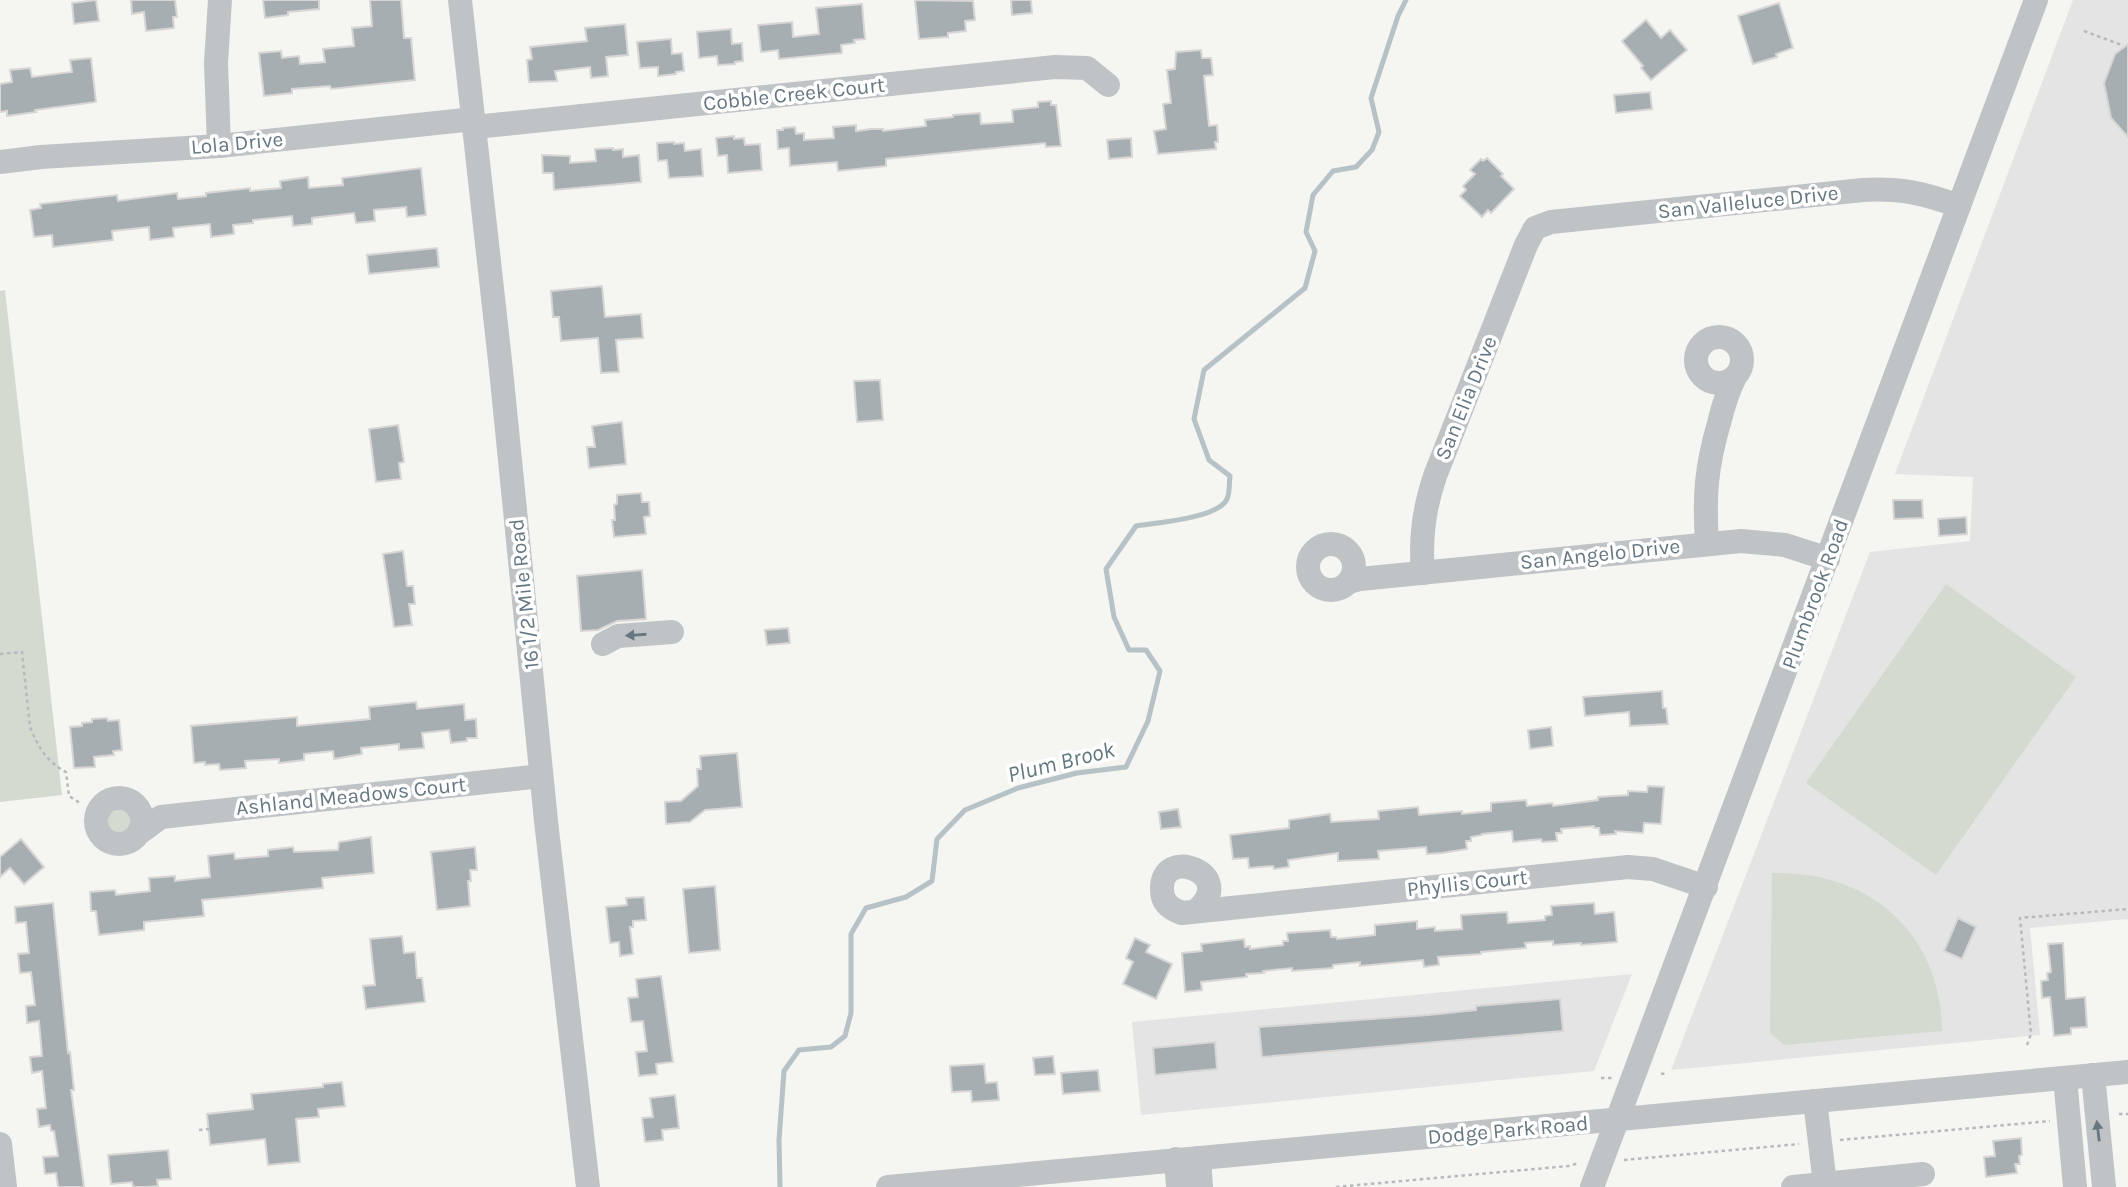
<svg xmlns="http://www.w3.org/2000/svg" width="2128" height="1187" font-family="Karla,sans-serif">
<rect width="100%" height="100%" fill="#f5f5f2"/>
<g fill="#e3e4e3">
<path d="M2073,0H2128V921L2127,919L2030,928L2040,1035L1671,1070L1870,552L1970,541L1973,477L1895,474Z"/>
<path d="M1632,974L1594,1071L1141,1115L1132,1022Z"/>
</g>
<g fill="#d5dad1">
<path d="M5,290L62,795L0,802V291Z"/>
<path d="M1946,584L2076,677L1936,875L1806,783Z"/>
<circle cx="119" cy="822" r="12"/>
<path d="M1772,873C1869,870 1941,933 1942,1031L1784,1045L1770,1033Z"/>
</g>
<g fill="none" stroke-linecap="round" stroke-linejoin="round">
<path stroke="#b6c2c5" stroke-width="5" d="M780,1187L779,1140L784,1071L799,1050L831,1047L845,1036L851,1013V934L866,908L906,897L932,881L937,839L965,810L1018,788L1077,773L1126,767L1148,721L1160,671L1146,650H1129L1114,617L1106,569L1136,526C1156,523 1219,518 1227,499C1230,493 1229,482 1230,476L1209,460L1194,419L1204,370L1305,288L1315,251L1306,232L1313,195L1333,171L1356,167L1372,150L1379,132L1371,98L1398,16L1406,0"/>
</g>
<g fill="#a6aeb2" stroke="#d7d6d5" stroke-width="2">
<path d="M96,0L99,21L74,24L72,3Z"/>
<path d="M131,0H175L177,17H173L174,28L146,31L144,12L132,14Z"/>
<path d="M263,0H319V9L288,12V15L265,18Z"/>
<path d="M370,0H401L404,38H411L415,80L331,89L330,86L292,89V93L264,96L259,53L281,51L282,58L299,56L300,64L325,62L323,49L354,46L352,28L372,26Z"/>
<path d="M915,0L973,1L975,20L965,21L966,31L948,33V37L919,39Z"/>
<path d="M1011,0H1031L1032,13L1012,15Z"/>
<path d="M1779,3L1793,48L1776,54L1777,57L1753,64L1738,16Z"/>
<path d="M862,4L865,39L854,40L855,43L841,45L842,53L779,59L778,50L761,52L758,25L792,22L793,37L819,34L816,8Z"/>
<path d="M1646,20L1661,38L1670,30L1687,50L1651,80L1641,68L1643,66L1622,41Z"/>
<path d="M625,24L628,55L606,57L608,76L591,78L590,67L555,71L557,81L529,82L527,60L532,59L530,47L587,41L585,28Z"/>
<path d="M731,29L732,44L742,43L743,61L735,62V64L718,65L717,56L699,58L697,32Z"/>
<path d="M671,39L672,54L682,53L684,71L676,72V74L658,76V67L640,68L637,42Z"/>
<path d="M2128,44V137L2111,118L2104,83L2115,54Z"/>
<path d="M1201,50L1202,58H1211L1213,75L1204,76L1209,126L1217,125L1218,142H1215L1216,149L1158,154L1154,131L1166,129L1163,104L1171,103L1167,70L1175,69L1176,52Z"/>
<path d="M91,58L96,102L35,110L36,112L7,116V111L0,112V84L12,82L10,70L30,68L32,77L72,72L70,60Z"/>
<path d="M1650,92L1652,109L1616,113L1614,95Z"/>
<path d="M1051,101V105H1056L1061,146L1046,147L1045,143L886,159V166L838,171L837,162L790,166L789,148L778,149L777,130H783V128L795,127L796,134L804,133V140L834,138L833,127L856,125V131L871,129H883V131L926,126L925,120L953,117V115L980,113L981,124L1013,122L1012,110L1038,107V102Z"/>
<path d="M734,136V139L744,138L745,145L760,144L762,170L728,173L727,155L718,156L716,138Z"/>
<path d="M1131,138L1132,157L1109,159L1107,140Z"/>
<path d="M674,142V144L684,143L685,151L701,149L703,176L669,178L667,160L658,161L657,143Z"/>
<path d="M613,148V150L623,149V157L639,155L641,182L554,190L553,173H543L542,155L570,156V163L596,161L595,149Z"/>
<path d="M1487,158L1503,174L1501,176L1514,189L1491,213L1488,210L1482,217L1460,196L1466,190L1463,186L1475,174L1470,170L1481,159L1483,161Z"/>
<path d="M421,168L426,215L407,217L406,207L374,210L375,221L356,223L354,213L312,218V224L293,226L292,216L253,220V223L233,225L234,234L211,237L210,224L173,228L174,237L150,240L149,227L112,231L113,240L53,247L52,235L34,237L30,210L41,208L40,204L117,195L118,201L177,193L178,199L206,196V193L250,188V191L281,188L280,181L308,177L309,188L343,185L342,178Z"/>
<path d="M437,248L439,267L369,274L367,255Z"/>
<path d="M602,286L605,317L641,314L643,338L616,340L619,372L601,373L598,338L561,341L559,317H553L551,291Z"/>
<path d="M880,380L883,420L857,422L854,381Z"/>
<path d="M622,422L626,464L589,468L587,447H595L592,426Z"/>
<path d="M398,425L404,462L399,463L401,479L376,482L369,429Z"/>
<path d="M641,493L642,502H649L650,516L644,517L646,534L614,537L612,520H615L614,505L617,504V495Z"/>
<path d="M1893,500H1922L1923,518L1894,519Z"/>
<path d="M1966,517L1967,534L1939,536L1938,519Z"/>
<path d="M403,551L407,586H413L415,604H409L412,625L394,627L383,554Z"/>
<path d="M642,570L646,619L617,621L598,630L581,631L577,576Z"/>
<path d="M788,628L790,643L767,645L765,630Z"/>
<path d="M1662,691L1663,708H1666L1668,724L1630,726L1629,712L1585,716L1583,697Z"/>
<path d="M416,702L417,709L464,704L465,720L476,719L477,738H467V741L451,743L449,730L422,733L424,748L399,750V744L361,748L362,754L334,759L333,751L304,754V760L279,763V759L245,761L246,768L220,770L219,764L205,765V762L194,763L191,726L297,717V726L370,719L369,707Z"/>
<path d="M107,718L108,721L119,720L122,750L113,751L114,755L94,757L95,767L74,768L70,727L82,726V723L92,722V719Z"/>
<path d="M1551,727L1553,746L1530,749L1528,730Z"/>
<path d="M737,753L742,807L705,810L690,822L666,824L665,802L681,801L698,786L697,769H701L700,756Z"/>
<path d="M1648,786L1664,787L1661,824L1644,823L1643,833L1615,831L1616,834L1600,835L1599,828H1594V826L1561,829L1562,833H1556L1557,841L1542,842L1541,839L1513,842L1512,831L1482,834V835L1471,837V841H1466L1467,849L1442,853L1427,854L1426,847L1378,851L1379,859L1338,861V853L1288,860L1289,867L1274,869L1273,866L1249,868L1248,858L1233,859L1230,835L1289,828V820L1330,814L1331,822L1379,819L1378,811L1418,807L1419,815L1462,811V814L1491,811V803L1526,800L1527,806L1552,803L1553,806L1598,800V797L1628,795V791L1647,792Z"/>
<path d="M1178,809L1181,827L1161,829L1159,812Z"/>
<path d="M371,837L374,873L322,878L323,888L202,900L204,916L144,922V930L99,935L96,911H91L90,892L115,890L116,895L150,891L149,878L175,876V881L210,877L208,856L234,853L235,859L268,856V850L293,847L294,852L338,850L339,842Z"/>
<path d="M21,839L44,867L24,884L10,868L0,877V857Z"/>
<path d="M475,847L477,870H470L471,881H468L470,906L437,910L431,852Z"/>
<path d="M715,886L720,950L689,953L683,889Z"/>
<path d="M644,897L646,920L633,921V927H630L633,954L620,956L619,942L610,943L606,907L627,905L626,898Z"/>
<path d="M53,903L68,1053L70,1052L74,1090H71L84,1187H58L56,1173L45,1174L43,1157L58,1156L54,1131H51L50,1125L39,1127L37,1109L46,1108L42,1071L32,1073L30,1057L42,1056L39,1021L27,1023L26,1006L35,1005L31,972L20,973L18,954L29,953L26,922L16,923L15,907Z"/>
<path d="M1594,903L1595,914L1614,912L1617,942L1581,945V943L1553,945V941L1525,943L1526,948L1481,952V954L1438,957L1439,965L1424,967L1423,960L1360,966V962L1333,965V968L1319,969L1292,971V968L1263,971L1264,973L1246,974L1247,977L1201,982L1202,990L1185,992L1182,953L1202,951L1201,944L1244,939L1245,947L1250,946V949L1283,945V941H1288L1287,933L1330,930L1331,937H1336L1337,939L1375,935V925L1417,921V929L1435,927V931L1462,929L1461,915L1507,912L1508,923L1545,920V916L1552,915L1551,906Z"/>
<path d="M1958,918L1976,927L1962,959L1944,951Z"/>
<path d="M402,936L404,953L415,952L417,978H422L425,1002L366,1009L363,986L375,985L370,939Z"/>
<path d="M1135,938L1150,945L1146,952L1172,964L1156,999L1123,984L1133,962L1126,958Z"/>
<path d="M2063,943L2066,999L2085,997L2087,1027L2071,1028V1034L2054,1036L2050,997L2042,998L2041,981L2048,980L2047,973L2051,972L2048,944Z"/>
<path d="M661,976L673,1062L656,1064L657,1074L639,1076L636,1052L647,1051L643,1021L631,1022L628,998L638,997L636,979Z"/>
<path d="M1560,999L1563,1031L1262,1057L1259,1027L1428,1015L1476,1010V1006Z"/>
<path d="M1215,1042L1217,1069L1155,1075L1153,1048Z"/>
<path d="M1053,1056L1055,1074L1035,1075L1033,1058Z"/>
<path d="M984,1064L986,1083L997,1082L999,1100L972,1102L971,1091L952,1092L950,1066Z"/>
<path d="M1098,1070L1100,1091L1063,1094L1061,1073Z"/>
<path d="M342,1082L345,1106L318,1109L319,1117L296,1119L300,1162L268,1165L265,1139L210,1145L207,1114L253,1109L251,1094L323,1087V1084Z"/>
<path d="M675,1095L679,1128L662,1130L663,1140L645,1142L642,1118L653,1117L650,1098Z"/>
<path d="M2021,1138L2022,1155L2019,1156L2020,1164H2015L2017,1173L1986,1177L1984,1157L1995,1156L1993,1141Z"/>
<path d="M168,1150L171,1179L157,1180L158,1186L147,1187H133L132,1182L111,1184L108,1155Z"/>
</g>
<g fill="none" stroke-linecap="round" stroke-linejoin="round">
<g stroke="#b7babc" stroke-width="2.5" stroke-dasharray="3.5 3.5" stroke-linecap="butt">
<path d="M2084,31L2119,44L2122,47"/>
<path d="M0,654L22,652L30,727C38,747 47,762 66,772L69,796L80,803"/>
<path d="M2027,1045L2031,1034L2020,918L2128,909"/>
<path d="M1661,1074L1667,1073"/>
<path d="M1601,1078H1612"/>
<path d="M2119,1114H2128"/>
<path d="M199,1130L209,1129"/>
<path d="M1840,1140L2050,1121"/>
<path d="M1624,1160L1799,1144"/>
<path d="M1336,1187L1568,1166L1579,1163"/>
</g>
<g stroke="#bfc3c6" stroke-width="24">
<path d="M460,0L501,370L546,821L588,1187"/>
<path d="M475,127L1055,67L1087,68L1108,85"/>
<path d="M219,146L216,63L220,0"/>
<path d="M0,162L41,157L219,146L474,119"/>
<circle cx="1719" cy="360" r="23"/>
<path d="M1707,543C1704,496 1706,468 1719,423C1723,407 1727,392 1735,377"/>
<circle cx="1331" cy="567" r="23"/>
<path d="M1423,573C1420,538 1424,509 1435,476L1526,245L1535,228L1551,222L1863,190C1902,188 1923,193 1959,206"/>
<path d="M1349,582L1360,579L1741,541L1785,545L1828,559"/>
<path d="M603,644L618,636L672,632"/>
<circle cx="119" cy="821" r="23"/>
<path d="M139,833L161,817L541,776"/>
<path d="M1197,910C1239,874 1160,844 1162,890C1162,902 1170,909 1182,913L1628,867L1653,869L1706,887"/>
<path d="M2093,1075L2104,1187"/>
<path d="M2065,1078L2075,1187"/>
<path d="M1815,1101L1825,1184"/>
<path d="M0,1144L5,1187"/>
<path d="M1199,1158L1201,1187"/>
<path d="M1176,1159L1178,1187"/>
<path d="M888,1187L2128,1072"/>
<path d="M1592,1187L2036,0"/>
<path d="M1793,1187L1923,1174"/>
</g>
</g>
<defs><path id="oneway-solid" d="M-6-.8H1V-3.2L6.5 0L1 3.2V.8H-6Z" transform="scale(1.75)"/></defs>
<g fill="#667781">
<use href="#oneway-solid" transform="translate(636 635) rotate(176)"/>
<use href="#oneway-solid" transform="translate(2098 1131) rotate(-97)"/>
</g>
<g text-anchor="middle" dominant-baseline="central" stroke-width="7" stroke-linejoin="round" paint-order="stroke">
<g font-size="21" fill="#667781" stroke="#fff">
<text transform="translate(794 94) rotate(-6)">Cobble Creek Court</text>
<text transform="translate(237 143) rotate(-5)">Lola Drive</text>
<text transform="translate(1748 202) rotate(-6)">San Valleluce Drive</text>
<text transform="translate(1466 398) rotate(-68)">San Elia Drive</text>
<text transform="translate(1600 554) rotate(-6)">San Angelo Drive</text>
<text transform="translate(524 594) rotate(-96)">16 1/2 Mile Road</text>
<text transform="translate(1815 594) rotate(-70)">Plumbrook Road</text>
<text transform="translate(351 796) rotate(-6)">Ashland Meadows Court</text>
<text transform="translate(1467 883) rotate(-6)">Phyllis Court</text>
<text transform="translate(1508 1130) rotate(-5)">Dodge Park Road</text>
</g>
<g font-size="23" font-style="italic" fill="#63787e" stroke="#fff">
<text transform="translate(1061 762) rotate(-14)">Plum Brook</text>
</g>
</g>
</svg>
